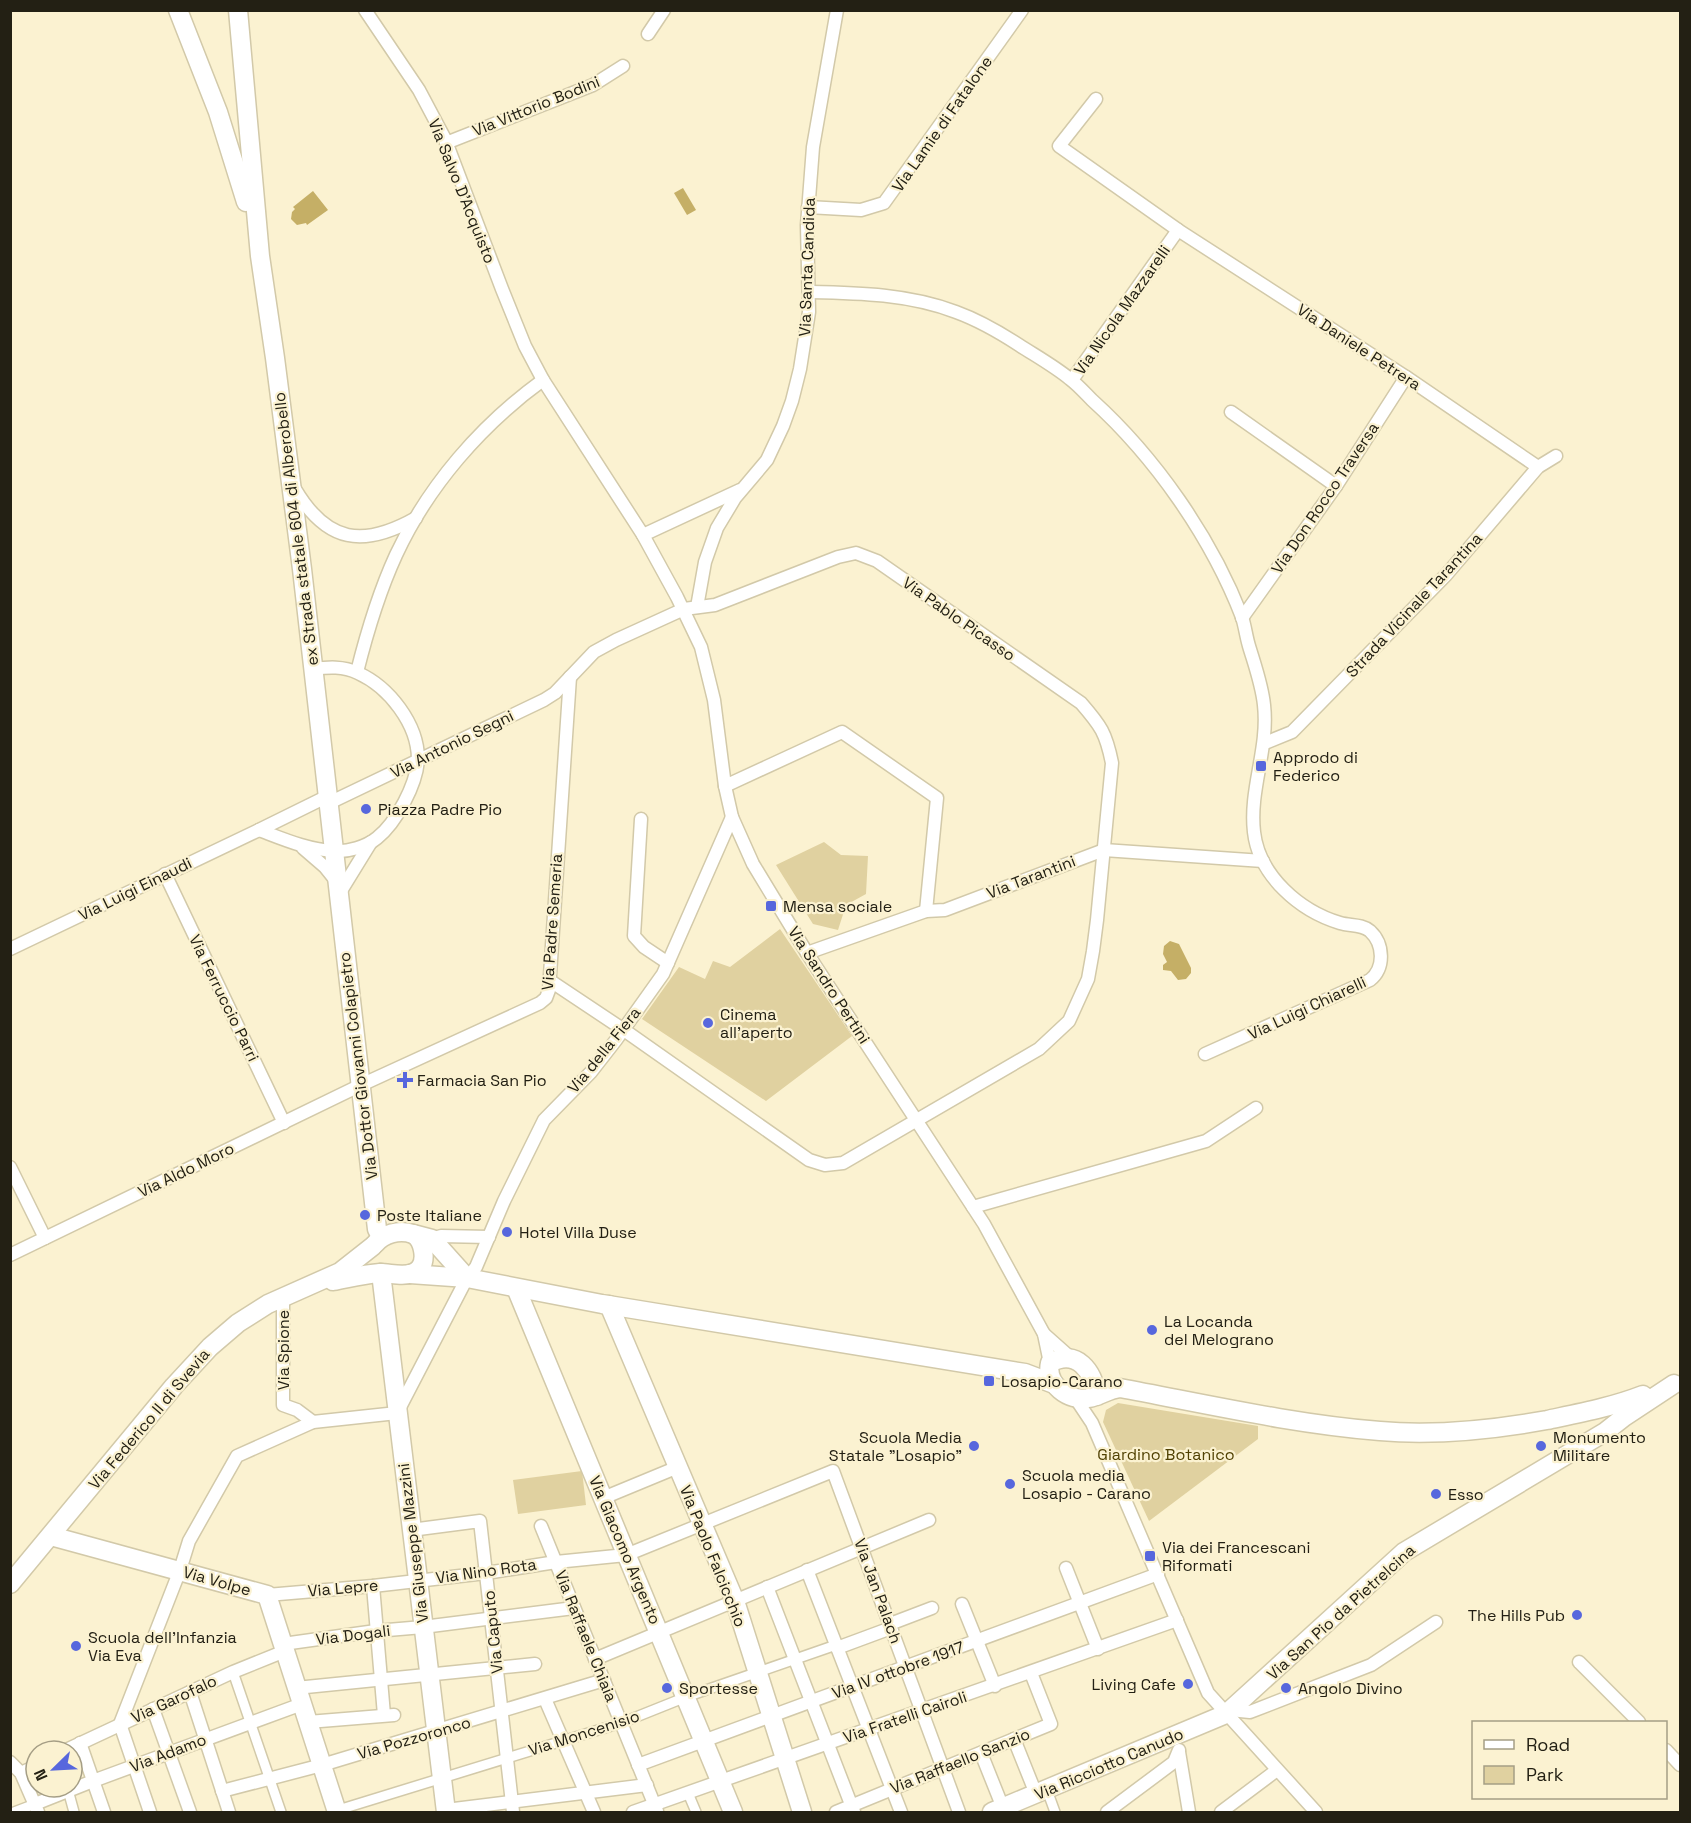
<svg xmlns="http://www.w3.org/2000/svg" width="1691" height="1823" font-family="'Space Grotesk',sans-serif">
<rect width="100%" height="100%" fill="#fbf2d1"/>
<g fill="#e0d1a0">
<path d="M824,842L841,855L868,856L866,894L846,905L838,930L813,924L776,865Z"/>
<path d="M780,929L852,1036L766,1101L642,1019L679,967L705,979L713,961L730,967Z"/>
<path d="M1118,1403L1258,1426V1439L1149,1521L1103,1422L1106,1410Z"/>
<path d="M582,1471L586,1505L518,1514L513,1480Z"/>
</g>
<g fill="#c5af66">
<path d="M683,188L696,210L687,215L674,193Z"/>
<path d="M313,191L328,210L307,225L306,223L297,225L291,219L292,212L295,209L293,207Z"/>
<path d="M1170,941L1179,944L1191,968V973L1186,979L1178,980L1171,971L1163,970V965L1167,962L1163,954L1164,946Z"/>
</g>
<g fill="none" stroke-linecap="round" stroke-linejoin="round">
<defs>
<g id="pedestrian">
<path d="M233,1672L281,1812"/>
<path d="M68,1790L74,1812"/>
<path d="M1047,1790L1055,1812"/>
<path d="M688,1793L696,1812"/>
<path d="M335,1811L621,1723L686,1697L836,1645"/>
<path d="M14,1812L35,1804"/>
</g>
<g id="minor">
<path d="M365,10L419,90L445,139L502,289L525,346L543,380L643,535L677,597L701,647L714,700L725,786L732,817L753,864L807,953L984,1224L1044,1334L1050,1363"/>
<path d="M648,34L664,10"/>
<path d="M446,143L593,85L623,66"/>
<path d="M808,207L861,210L884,203L1022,10"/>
<path d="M1178,230L1406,377L1538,467"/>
<path d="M810,292C859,293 909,294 956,312C978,320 999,332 1019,345C1036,356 1054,366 1070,379C1078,385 1085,393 1092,400C1155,457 1211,537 1242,617C1245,626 1246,636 1249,646C1255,666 1262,685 1264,705C1269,749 1249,789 1254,832C1259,876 1300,911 1340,923C1350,926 1362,924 1370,931C1384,944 1385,968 1370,980L1205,1054"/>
<path d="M1072,380L1178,230L1059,146L1096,99"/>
<path d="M1231,412L1336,486"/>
<path d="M295,489C327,543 363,548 416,518"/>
<path d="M643,535L740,490"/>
<path d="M697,607L705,562L717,528L735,498L767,460L783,426L792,401L800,369L809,312L807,225L813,147L837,10"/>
<path d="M1242,618L1336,486L1406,377"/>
<path d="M313,669C329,667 343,666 358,673C389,687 418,724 418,759C417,784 396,823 377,838C366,847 348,852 334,851C308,850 283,839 259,830L328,796"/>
<path d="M357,672C367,632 379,592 396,555C428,486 481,425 543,380"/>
<path d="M1265,743L1292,732L1446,575L1538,467L1556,456"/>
<path d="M725,786L842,732L937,798L926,911"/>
<path d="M329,803L544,700L555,693L594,652L616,640L684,609L715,605L838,557L856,553L877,561L1081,703C1101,726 1106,733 1112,763L1097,920L1093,951L1088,979L1069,1021L1039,1049L843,1163L825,1165L809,1160L624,1030L549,980"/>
<path d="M641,819L634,936L644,947L668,963"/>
<path d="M303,848L325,867L337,882"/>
<path d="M165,874L284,1123"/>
<path d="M339,894L371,842"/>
<path d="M10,949L259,830"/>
<path d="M807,953L926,911L945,910L1104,850L1263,861"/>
<path d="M10,1167L45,1238"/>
<path d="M973,1207L1206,1141L1256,1108"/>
<path d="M432,1239L441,1236L489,1237"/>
<path d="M10,1255L361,1085L540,1003L546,998L549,990L570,677"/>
<path d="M283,1296V1405L297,1410L313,1422"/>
<path d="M1044,1334L1071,1358"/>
<path d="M1076,1399L1092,1423L1208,1693L1316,1812"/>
<path d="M603,1498L678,1467"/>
<path d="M541,1526L657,1811"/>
<path d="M411,1530L480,1521L513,1812"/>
<path d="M1066,1568L1098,1649"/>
<path d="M807,1570L901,1812"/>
<path d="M373,1586L384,1715"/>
<path d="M767,1587L854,1812"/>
<path d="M267,1595L373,1586L486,1573L556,1562L626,1555L833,1471L959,1812"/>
<path d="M962,1604L995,1686"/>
<path d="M890,1624L932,1608"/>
<path d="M283,1644L376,1631L423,1627L574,1608"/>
<path d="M837,1648L891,1628"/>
<path d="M595,1659L929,1520"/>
<path d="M1579,1662L1639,1722"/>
<path d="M296,1688L535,1664"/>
<path d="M190,1692L229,1812"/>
<path d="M545,1699L594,1812"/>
<path d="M153,1709L190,1812"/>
<path d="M1230,1710L1250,1712L1371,1665L1436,1622"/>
<path d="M308,1722L394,1715"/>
<path d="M1014,1739L1036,1794"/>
<path d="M80,1743L104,1812"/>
<path d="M1666,1750L1680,1765"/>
<path d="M64,1751L233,1672L285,1651"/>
<path d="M1179,1752L1189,1812"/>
<path d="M981,1753L1003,1808"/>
<path d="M10,1762L21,1773L38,1812"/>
<path d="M638,1765L1158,1574"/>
<path d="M21,1773L36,1766"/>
<path d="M222,1791L322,1765L604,1680"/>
<path d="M35,1804L93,1781L302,1704"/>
<path d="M446,1810L647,1785"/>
<path d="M150,1812L120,1724L180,1570L189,1541L237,1456L313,1422L397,1413L467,1278L476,1267L504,1201L544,1120L591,1072L616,1040L663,974L732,817"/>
<path d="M633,1812L1177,1620"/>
<path d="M836,1812L1051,1724L1031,1673"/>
<path d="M1107,1812L1174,1762L1179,1750"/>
<path d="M1221,1812L1277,1770"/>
</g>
<g id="secondary">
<path d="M178,10L218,112L246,202"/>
<path d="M238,10L260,256L275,358L302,569L377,1229L381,1237"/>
<path d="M413,1234L432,1239L467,1278"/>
<path d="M381,1273L446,1812"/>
<path d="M410,1274L467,1278L602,1304L1025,1373L1054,1384"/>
<path d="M333,1281C349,1278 364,1274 380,1273C390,1273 403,1277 413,1273C416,1272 418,1270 420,1268C427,1259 423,1239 413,1234C399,1229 383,1234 375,1244"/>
<path d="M516,1288L733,1812"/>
<path d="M609,1305L735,1601L802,1812"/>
<path d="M1097,1396C1093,1371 1077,1348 1050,1363C1045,1384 1069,1402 1089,1398C1100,1396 1109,1389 1120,1388C1206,1404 1293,1424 1380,1431C1436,1436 1491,1430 1547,1420C1580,1413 1612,1407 1643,1395"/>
<path d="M51,1536L267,1595L337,1812"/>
<path d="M10,1584L174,1386L210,1347L238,1323L268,1304L340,1272L373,1246"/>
<path d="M992,1812L1226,1714L1404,1552L1605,1432L1624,1417L1674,1384"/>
</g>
</defs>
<use href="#pedestrian" stroke="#d2c9a9" stroke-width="12"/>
<use href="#minor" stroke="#d2c9a9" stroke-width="15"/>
<use href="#secondary" stroke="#d2c9a9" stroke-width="21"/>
<use href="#pedestrian" stroke="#fff" stroke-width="9"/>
<use href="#minor" stroke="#fff" stroke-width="12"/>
<use href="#secondary" stroke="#fff" stroke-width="18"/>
</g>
<g fill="#5767dd" stroke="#fbf2d1" stroke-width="2">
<rect x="1255" y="760" width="12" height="12" rx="3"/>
<circle cx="366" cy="809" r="6"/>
<rect x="765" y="900" width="12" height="12" rx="3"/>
<circle cx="708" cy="1023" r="6"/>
<path d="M402 1071h6v6h6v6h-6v6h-6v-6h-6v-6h6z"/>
<circle cx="365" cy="1215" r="6"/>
<circle cx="507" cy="1232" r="6"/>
<circle cx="1152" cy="1330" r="6"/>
<rect x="983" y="1375" width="12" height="12" rx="3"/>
<circle cx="974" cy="1446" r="6"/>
<circle cx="1541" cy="1446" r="6"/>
<circle cx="1010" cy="1484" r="6"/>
<circle cx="1436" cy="1494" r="6"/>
<rect x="1144" y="1550" width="12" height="12" rx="3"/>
<circle cx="1577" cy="1615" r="6"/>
<circle cx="76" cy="1646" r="6"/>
<circle cx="1188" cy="1684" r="6"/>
<circle cx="667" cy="1688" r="6"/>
<circle cx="1286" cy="1688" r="6"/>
</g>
<g text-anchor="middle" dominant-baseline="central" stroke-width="4.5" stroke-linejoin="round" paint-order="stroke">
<g font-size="16" fill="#232014" stroke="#fbf2d1">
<text transform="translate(536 106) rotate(-22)">Via Vittorio Bodini</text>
<text transform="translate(942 124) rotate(-55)">Via Lamie di Fatalone</text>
<text transform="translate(462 191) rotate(68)">Via Salvo D'Acquisto</text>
<text transform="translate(807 267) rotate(-88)">Via Santa Candida</text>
<text transform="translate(1122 310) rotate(-55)">Via Nicola Mazzarelli</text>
<text transform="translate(1359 347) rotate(33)">Via Daniele Petrera</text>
<text transform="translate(1325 498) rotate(-56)">Via Don Rocco Traversa</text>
<text transform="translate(296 529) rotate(-97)">ex Strada statale 604 di Alberobello</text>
<text transform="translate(1414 605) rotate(-47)">Strada Vicinale Tarantina</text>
<text transform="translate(959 619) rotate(35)">Via Pablo Picasso</text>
<text transform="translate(452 744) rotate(-26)">Via Antonio Segni</text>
<text transform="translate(1031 877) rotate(-21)">Via Tarantini</text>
<text transform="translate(135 889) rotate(-26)">Via Luigi Einaudi</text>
<text transform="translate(552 922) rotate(-86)">Via Padre Semeria</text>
<text transform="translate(829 985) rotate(57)">Via Sandro Pertini</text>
<text transform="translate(224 998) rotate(64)">Via Ferruccio Parri</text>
<text transform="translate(1307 1008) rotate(-25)">Via Luigi Chiarelli</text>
<text transform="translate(604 1050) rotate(-51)">Via della Fiera</text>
<text transform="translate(358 1066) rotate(-97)">Via Dottor Giovanni Colapietro</text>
<text transform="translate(186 1170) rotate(-26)">Via Aldo Moro</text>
<text transform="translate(283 1350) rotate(-90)">Via Spione</text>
<text transform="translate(149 1419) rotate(-50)">Via Federico II di Svevia</text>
<text transform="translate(413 1543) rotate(-97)">Via Giuseppe Mazzini</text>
<text transform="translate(625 1550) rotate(67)">Via Giacomo Argento</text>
<text transform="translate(713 1556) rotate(68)">Via Paolo Falcicchio</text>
<text transform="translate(486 1571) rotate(-8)">Via Nino Rota</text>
<text transform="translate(217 1581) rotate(16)">Via Volpe</text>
<text transform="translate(343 1588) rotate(-5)">Via Lepre</text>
<text transform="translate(878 1591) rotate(70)">Via Jan Palach</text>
<text transform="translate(1341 1612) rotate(-42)">Via San Pio da Pietrelcina</text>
<text transform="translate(493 1632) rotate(-96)">Via Caputo</text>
<text transform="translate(353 1635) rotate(-7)">Via Dogali</text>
<text transform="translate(586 1636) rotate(68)">Via Raffaele Chiaia</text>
<text transform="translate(898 1670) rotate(-20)">Via IV ottobre 1917</text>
<text transform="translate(174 1699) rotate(-25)">Via Garofalo</text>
<text transform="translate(905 1717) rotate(-19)">Via Fratelli Cairoli</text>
<text transform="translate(584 1733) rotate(-18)">Via Moncenisio</text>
<text transform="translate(414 1738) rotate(-16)">Via Pozzoronco</text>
<text transform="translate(168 1753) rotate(-21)">Via Adamo</text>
<text transform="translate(960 1761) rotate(-22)">Via Raffaello Sanzio</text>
<text transform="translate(1109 1764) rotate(-23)">Via Ricciotto Canudo</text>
</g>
<g font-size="16" fill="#232014" stroke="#fbf2d1" text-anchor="start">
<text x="1273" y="757">Approdo di<tspan x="1273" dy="18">Federico</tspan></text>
<text x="378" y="809">Piazza Padre Pio</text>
<text x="783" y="906">Mensa sociale</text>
<text x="720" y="1014">Cinema<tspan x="720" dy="18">all'aperto</tspan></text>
<text x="417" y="1080">Farmacia San Pio</text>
<text x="377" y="1215">Poste Italiane</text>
<text x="519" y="1232">Hotel Villa Duse</text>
<text x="1164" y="1321">La Locanda<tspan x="1164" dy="18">del Melograno</tspan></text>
<text x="1001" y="1381">Losapio-Carano</text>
<text x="962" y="1437" text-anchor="end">Scuola Media<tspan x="962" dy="18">Statale "Losapio"</tspan></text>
<text x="1553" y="1437">Monumento<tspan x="1553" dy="18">Militare</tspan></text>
<text x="1022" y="1475">Scuola media<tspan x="1022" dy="18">Losapio - Carano</tspan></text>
<text x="1448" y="1494">Esso</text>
<text x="1162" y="1547">Via dei Francescani<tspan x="1162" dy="18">Riformati</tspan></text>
<text x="1565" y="1615" text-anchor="end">The Hills Pub</text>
<text x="88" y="1637">Scuola dell'Infanzia<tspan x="88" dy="18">Via Eva</tspan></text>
<text x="1176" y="1684" text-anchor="end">Living Cafe</text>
<text x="679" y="1688">Sportesse</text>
<text x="1298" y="1688">Angolo Divino</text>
</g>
<g font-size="16" fill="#514204" stroke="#fbf2d1">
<text x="1166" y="1454">Giardino Botanico</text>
</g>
</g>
<rect width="1691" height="1823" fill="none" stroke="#232014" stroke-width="24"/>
<rect x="1472" y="1721" width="195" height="78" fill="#fbf2d1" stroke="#a59e85" stroke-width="1.5"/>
<rect x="1484" y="1740" width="30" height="9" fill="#ffffff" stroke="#a59e85" stroke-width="1.5"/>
<text x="1526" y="1751" font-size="18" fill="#232014">Road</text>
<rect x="1484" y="1766" width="30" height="18" fill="#e0d1a0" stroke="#a59e85" stroke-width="1.5"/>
<text x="1526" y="1781" font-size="18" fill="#232014">Park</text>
<g transform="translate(54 1769) rotate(246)"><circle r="28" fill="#fbf2d1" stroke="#a59e85" stroke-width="1.5"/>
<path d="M0-4.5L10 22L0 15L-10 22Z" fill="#5767dd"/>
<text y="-9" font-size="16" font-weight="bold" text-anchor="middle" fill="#232014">N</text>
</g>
</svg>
